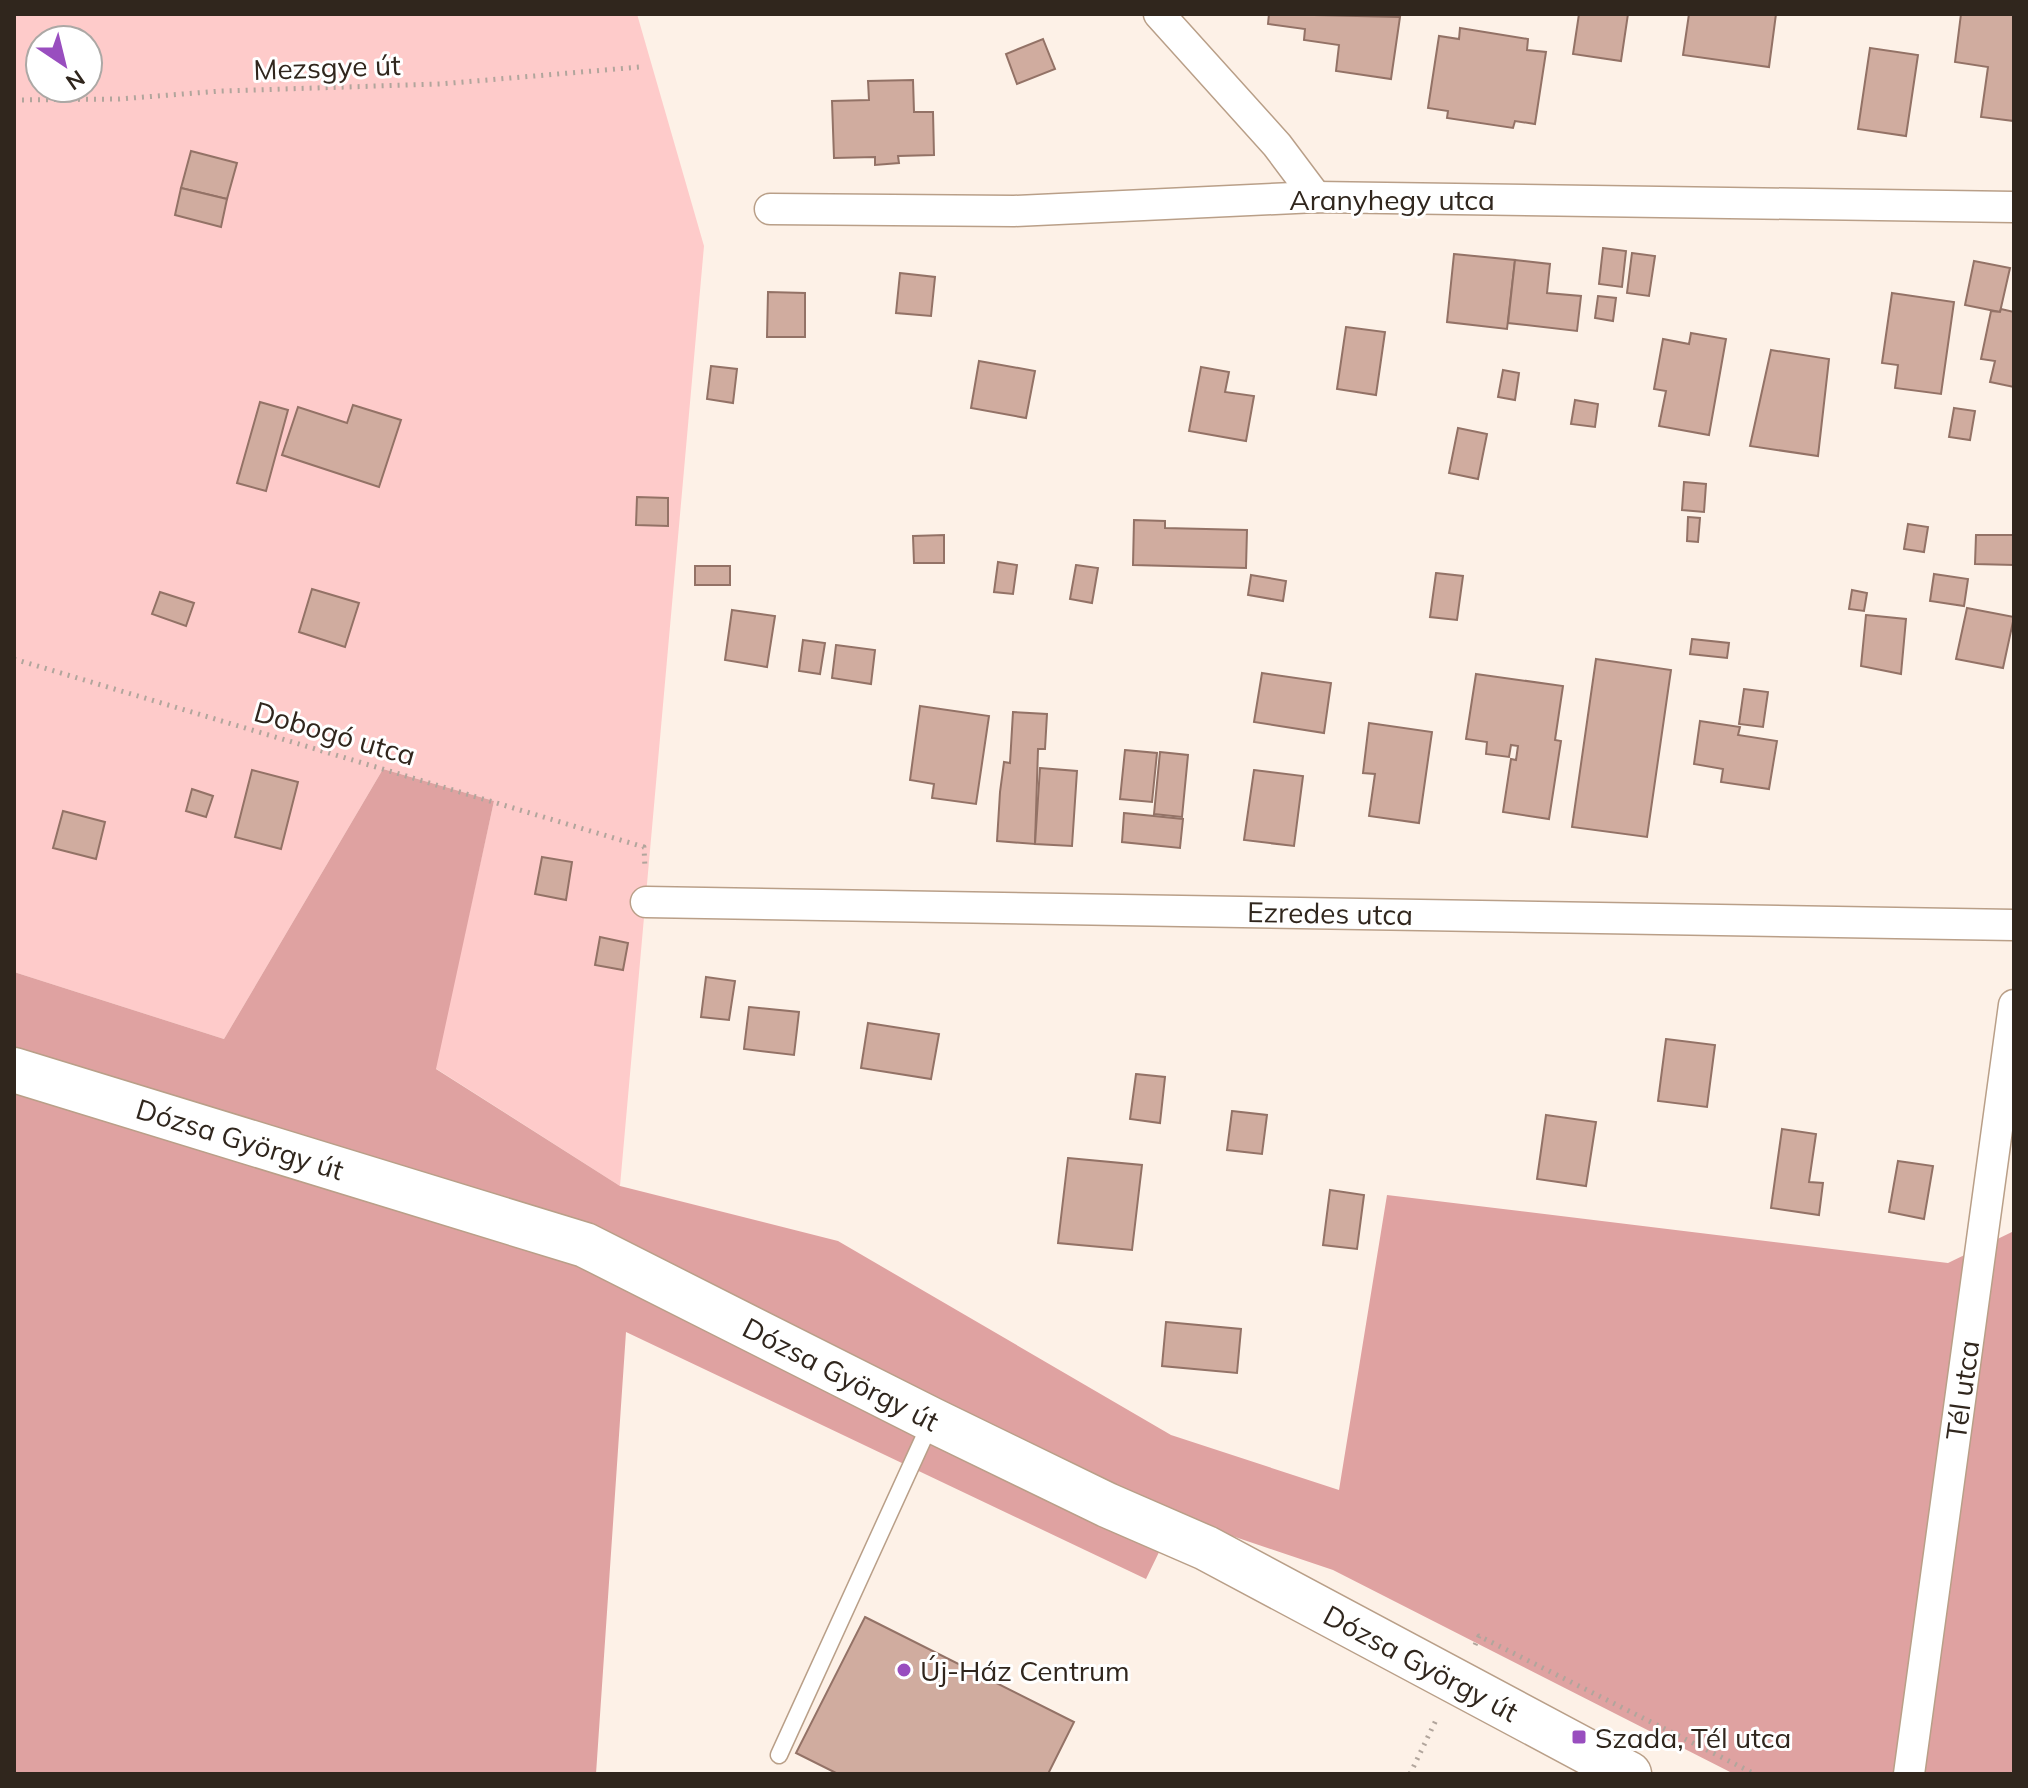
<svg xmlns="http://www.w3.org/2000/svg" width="2028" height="1788" font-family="Mulish,sans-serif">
<rect width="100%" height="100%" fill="#fdf1e7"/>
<path fill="#fecbca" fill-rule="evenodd" d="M14,14H637L704,246L620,1186L435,1068L494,801L383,769L224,1039L14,972ZM40,40H88V88H40Z"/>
<path fill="#dfa2a1" d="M383,769L494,801L436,1069L620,1186L838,1241L1171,1435L1339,1490L1387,1195L1948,1263L2014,1231V1774H1734L1333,1570L1176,1517L1146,1579L626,1332L596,1774H14V972L224,1039Z"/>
<g fill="#d0ac9f" stroke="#937266" stroke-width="2">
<path d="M1269,14L1400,17L1391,79L1336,71L1339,45L1304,40L1305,29L1268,24Z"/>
<path d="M1579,14H1628L1621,61L1573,54Z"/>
<path d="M1689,14H1776L1769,67L1683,55Z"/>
<path d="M1961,14H2014V121L1981,117L1988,67L1955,62Z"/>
<path d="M1460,28L1528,39L1527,50L1546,52L1535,124L1515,121L1513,128L1447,118L1448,111L1428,108L1439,36L1459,39Z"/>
<path d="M1043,39L1055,69L1017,84L1006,54Z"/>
<path d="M1870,48L1918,55L1906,136L1858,129Z"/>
<path d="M913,80L914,112H933L934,155L898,156L899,163L875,165V157L834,158L832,101L869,100L868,81Z"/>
<path d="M191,151L237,163L227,199L181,188Z"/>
<path d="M181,188L227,199L221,227L175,215Z"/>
<path d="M1603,248L1626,251L1622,287L1599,284Z"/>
<path d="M1632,253L1655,256L1649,296L1627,293Z"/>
<path d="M1454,254L1515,260L1507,329L1447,322Z"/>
<path d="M1515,260L1550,264L1547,293L1581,296L1577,331L1508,323Z"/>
<path d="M1974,261L2010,268L2000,312L1965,305Z"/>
<path d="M900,273L935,277L931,316L896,313Z"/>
<path d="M768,292L805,293V337H767Z"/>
<path d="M1892,293L1954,302L1941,394L1895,388L1898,365L1882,363Z"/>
<path d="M1598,296L1616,298L1613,321L1595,318Z"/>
<path d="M2001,309L2014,312V387L1990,382L1995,361L1981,359L1991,311L2000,312Z"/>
<path d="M1346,327L1385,332L1376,395L1337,389Z"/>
<path d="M1691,333L1726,339L1709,435L1659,426L1666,391L1654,389L1663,339L1689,344Z"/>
<path d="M1771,350L1829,359L1818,456L1750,446Z"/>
<path d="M979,361L1035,371L1026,418L971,408Z"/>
<path d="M711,366L737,369L733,403L707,399Z"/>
<path d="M1201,367L1229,372L1225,392L1254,396L1246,441L1189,431Z"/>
<path d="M1503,370L1519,373L1515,400L1498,397Z"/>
<path d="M1575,400L1598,404L1595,427L1571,424Z"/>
<path d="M260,402L288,410L266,491L237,483Z"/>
<path d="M353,405L401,420L379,487L282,455L298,407L347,423Z"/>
<path d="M1954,408L1975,411L1970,440L1949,437Z"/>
<path d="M1458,428L1487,434L1478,479L1449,473Z"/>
<path d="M1684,482L1706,484L1704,512L1682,510Z"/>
<path d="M637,497L668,498V526L636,525Z"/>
<path d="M1688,517L1700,518L1698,542L1687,541Z"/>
<path d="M1134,520L1165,521V528L1247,530L1246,568L1133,565Z"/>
<path d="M1908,524L1928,527L1924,552L1904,549Z"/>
<path d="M944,535V563H914L913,536Z"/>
<path d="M1976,535H2014V565L1975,564Z"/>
<path d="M998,562L1017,565L1013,594L994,592Z"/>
<path d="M1076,565L1098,568L1092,603L1070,599Z"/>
<rect x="695" y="566" width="35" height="19"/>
<path d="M1436,573L1463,576L1457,620L1430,617Z"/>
<path d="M1934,574L1968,579L1964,606L1930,601Z"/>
<path d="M1251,575L1286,581L1283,601L1248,595Z"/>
<path d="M312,589L359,603L345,647L299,632Z"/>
<path d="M1852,590L1867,593L1864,611L1849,609Z"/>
<path d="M160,592L194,603L186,626L152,614Z"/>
<path d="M1967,608L2014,617L2003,668L1956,659Z"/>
<path d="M732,610L775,616L767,667L725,660Z"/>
<path d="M1866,615L1906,619L1901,674L1861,666Z"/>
<path d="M1692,639L1729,643L1727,658L1690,654Z"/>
<path d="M803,640L825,643L820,674L799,671Z"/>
<path d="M836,645L875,650L871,684L832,678Z"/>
<path d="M1596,659L1671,670L1647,837L1572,827Z"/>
<path d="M1262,673L1331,683L1324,733L1254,722Z"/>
<path d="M1476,674L1563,686L1555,740L1561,741L1549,819L1503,812L1511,759L1516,760L1518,746L1511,745L1509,757L1486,754L1487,742L1466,739Z"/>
<path d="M1744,689L1768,692L1763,727L1739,724Z"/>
<path d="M920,706L989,716L976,804L932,798L934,784L910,780Z"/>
<path d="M1013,712L1047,714L1045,749H1038L1035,844L997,841L1000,792L1004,762L1010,763Z"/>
<path d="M1700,721L1740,727L1738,735L1777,741L1769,789L1721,782L1723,769L1694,764Z"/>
<path d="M1369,723L1432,732L1419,823L1369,816L1375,774L1363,773Z"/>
<path d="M1125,750L1157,753L1152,802L1120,799Z"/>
<path d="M1160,752L1188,755L1182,817L1154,814Z"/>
<path d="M1040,768L1077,771L1072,846L1035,844Z"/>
<path d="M252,770L298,782L281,849L235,837Z"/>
<path d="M1254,770L1303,776L1294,846L1244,840Z"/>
<path d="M192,789L213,796L206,817L186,811Z"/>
<path d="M63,811L105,822L96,859L53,848Z"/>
<path d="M1124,813L1183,819L1180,848L1122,842Z"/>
<path d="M542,857L572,862L566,900L535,894Z"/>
<path d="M600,937L628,943L623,970L595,965Z"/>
<path d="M706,977L735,981L729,1020L701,1017Z"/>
<path d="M749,1007L799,1012L794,1055L744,1049Z"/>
<path d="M868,1023L939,1034L931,1079L861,1068Z"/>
<path d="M1666,1039L1715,1045L1707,1107L1658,1101Z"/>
<path d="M1136,1074L1165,1077L1160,1123L1130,1119Z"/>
<path d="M1232,1111L1267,1115L1262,1154L1227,1150Z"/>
<path d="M1546,1115L1596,1122L1586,1186L1537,1179Z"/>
<path d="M1782,1129L1816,1134L1809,1182L1823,1183L1819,1215L1771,1208Z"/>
<path d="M1068,1158L1142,1165L1132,1250L1058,1243Z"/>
<path d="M1898,1161L1933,1166L1924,1219L1889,1212Z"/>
<path d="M1330,1190L1364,1195L1357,1249L1323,1245Z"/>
<path d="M1166,1322L1241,1329L1237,1373L1162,1366Z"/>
<path d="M865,1617L1074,1722L1048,1774H838L796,1753Z"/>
</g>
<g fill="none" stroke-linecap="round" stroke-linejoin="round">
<defs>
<path id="service" d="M779,1755L931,1422"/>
<g id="minor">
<path d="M1159,14L1277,145L1316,197"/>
<path d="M770,209L1014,211L1316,197L2014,207"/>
<path d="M646,902L2014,925"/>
<path d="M1909,1774L2014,1005"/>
</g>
<path id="secondary" d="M14,1070L585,1245L932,1420L1107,1505L1206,1548L1629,1774"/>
</defs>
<use href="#service" stroke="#b99f88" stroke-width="19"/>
<use href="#minor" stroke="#b99f88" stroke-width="33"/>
<use href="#secondary" stroke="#b99f88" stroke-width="47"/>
<g stroke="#b1a59c" stroke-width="5" stroke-dasharray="2 6" stroke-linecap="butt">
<path d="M14,100L119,99L221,91L440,84L640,67"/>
<path d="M14,659L644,847L645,868"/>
<path d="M1475,1645L1479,1636L1755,1774"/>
<path d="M1410,1774L1437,1718"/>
</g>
<use href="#service" stroke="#fff" stroke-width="16"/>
<use href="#minor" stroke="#fff" stroke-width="30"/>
<use href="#secondary" stroke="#fff" stroke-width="44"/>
</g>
<g fill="#994ebf" stroke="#fff" stroke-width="3">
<circle cx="904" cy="1670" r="8"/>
<rect x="1571" y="1729" width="16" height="16" rx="4"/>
</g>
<g text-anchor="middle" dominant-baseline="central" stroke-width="6" stroke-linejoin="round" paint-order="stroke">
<g font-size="28" fill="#30261d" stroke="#fff">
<text transform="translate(327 67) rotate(-2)">Mezsgye út</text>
<text x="1392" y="199">Aranyhegy utca</text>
<text transform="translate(335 733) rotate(16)">Dobogó utca</text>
<text transform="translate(1330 913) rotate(1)">Ezredes utca</text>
<text transform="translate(240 1139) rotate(17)">Dózsa György út</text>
<text transform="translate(841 1374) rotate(27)">Dózsa György út</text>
<text transform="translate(1962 1390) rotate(-82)">Tél utca</text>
<text transform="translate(1421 1663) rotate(28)">Dózsa György út</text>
</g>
<g font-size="28" fill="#30261d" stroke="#fff" text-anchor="start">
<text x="920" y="1670">Új-Ház Centrum</text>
<text x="1595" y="1737">Szada, Tél utca</text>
</g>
</g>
<rect width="2028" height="1788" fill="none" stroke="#30261d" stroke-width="32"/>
<g transform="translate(64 64) rotate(145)"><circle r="38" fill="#ffffff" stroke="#aca8a5" stroke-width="2"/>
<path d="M0-6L14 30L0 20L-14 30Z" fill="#994ebf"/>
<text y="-12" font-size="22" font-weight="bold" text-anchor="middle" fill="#30261d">N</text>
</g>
</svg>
